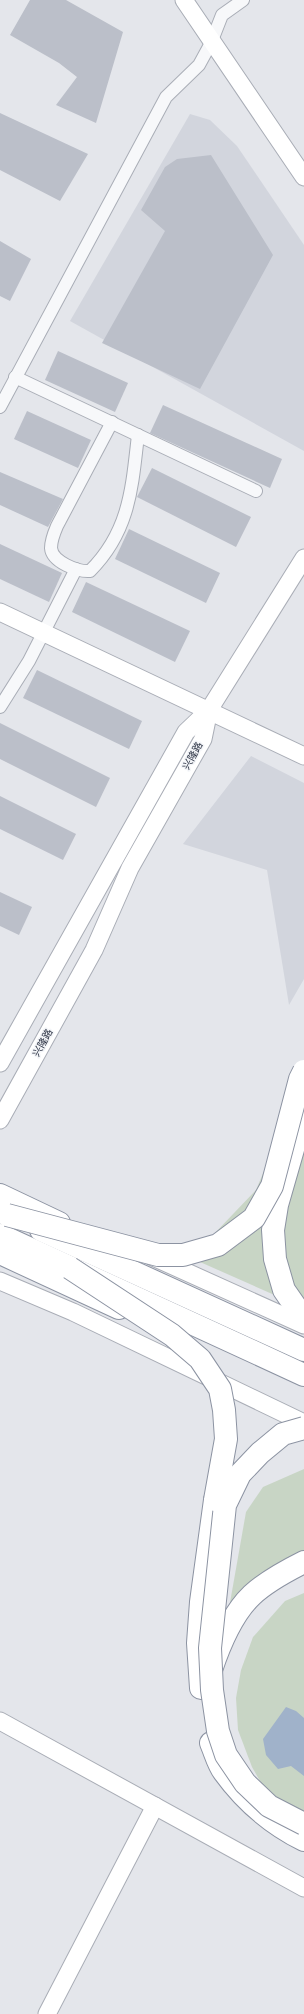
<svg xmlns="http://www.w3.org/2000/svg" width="304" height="2014" font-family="'Nunito Sans','Noto Sans SC',sans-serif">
<rect width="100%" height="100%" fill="#e4e6eb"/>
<g fill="#d2d5dd">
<path d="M190,114L210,120L237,146L304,245V451L70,321Z"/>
<path d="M251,756L304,783V979L289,1005L267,870L183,844Z"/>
</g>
<g fill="#c8d5c5">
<path d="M304,1076V1308L191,1258L256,1190Z"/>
<path d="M304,1469V1556L228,1614L246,1512L263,1487Z"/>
<path d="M304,1593V1817L268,1795L252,1767L238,1730L236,1698L241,1670L253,1637L285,1601Z"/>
</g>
<path fill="#a0b2ca" d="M286,1707L296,1711L304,1718V1776L291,1766L278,1769L266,1755L263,1739Z"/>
<g fill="#bbbfc9">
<path d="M30,0H66L123,32L96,123L56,105L77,77L59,63L10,35Z"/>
<path d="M0,113L88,154L60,201L0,170Z"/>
<path d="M211,155L273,255L200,389L102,343L165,231L141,210L165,167L177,159Z"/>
<path d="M0,241L31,259L10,301L0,296Z"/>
<path d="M58,351L128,383L115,412L45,380Z"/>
<path d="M163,405L282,459L270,488L150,433Z"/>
<path d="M27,411L91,440L78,468L14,439Z"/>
<path d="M152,468L251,517L236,547L137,497Z"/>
<path d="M0,472L63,499L48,527L0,505Z"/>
<path d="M129,529L220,573L206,603L115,559Z"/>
<path d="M0,544L62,573L49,602L0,579Z"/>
<path d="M86,582L190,631L175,662L72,612Z"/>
<path d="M37,670L142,721L129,749L23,698Z"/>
<path d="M0,723L110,778L96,807L0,759Z"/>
<path d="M0,796L76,834L63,860L0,829Z"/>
<path d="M0,892L32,907L19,935L0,926Z"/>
</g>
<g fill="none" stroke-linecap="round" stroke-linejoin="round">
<defs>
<g id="street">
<path d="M15,377L256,491"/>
<path d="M0,407L166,97L199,65L211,43L222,15L243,0"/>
<path d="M112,422L57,526C54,533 51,540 51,548C52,562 78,572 90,571C130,531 132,487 138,435"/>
<path d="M0,707L29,661L76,569"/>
</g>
<g id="secondary">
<path d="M184,0L304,177"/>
<path d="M0,612L304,756"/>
<path d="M0,1063L186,732L209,710L304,558"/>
<path d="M0,1120L94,950L130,868L203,739L209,710"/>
<path d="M151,1256L304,1325"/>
<path d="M0,1281L73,1312L304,1423"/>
<path d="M0,1721L304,1888"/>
<path d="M47,2014L155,1806"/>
</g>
<g id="highway">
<path d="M304,1111L277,1205L273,1230L275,1259L284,1290L304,1319"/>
<path d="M0,1195L59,1223"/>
<path d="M41,1230L304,1350"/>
<path d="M0,1235L304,1375"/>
<path d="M0,1253L119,1308"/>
<path d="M211,1670C219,1646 233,1613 252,1595C267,1581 286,1571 304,1562"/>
<path d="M201,1688L198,1643L201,1602L215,1500"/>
<path d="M211,1743C215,1752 218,1764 224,1772C245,1801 272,1824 304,1840"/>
</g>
</defs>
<use href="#street" stroke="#a9adb6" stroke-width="14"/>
<use href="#secondary" stroke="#a9adb6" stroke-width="19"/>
<use href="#highway" stroke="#8c93a2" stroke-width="24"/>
<use href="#street" stroke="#f7f8fa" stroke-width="12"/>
<use href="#secondary" stroke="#fff" stroke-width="17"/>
<use href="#highway" stroke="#fff" stroke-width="22"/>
<defs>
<g id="highway-bridge">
<path d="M7,1215L158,1255H183L218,1245L254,1218L272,1186L300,1079L304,1071"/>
<path d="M70,1268L172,1335L200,1359L220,1389L224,1410L226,1439L215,1500"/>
<path d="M304,1428L283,1434L260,1453L240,1474L225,1505L210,1648L212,1690L218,1731L226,1755L245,1783L269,1806L304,1824"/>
</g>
</defs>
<use href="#highway-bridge" stroke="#8c93a2" stroke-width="24" stroke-linecap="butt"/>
<use href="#highway-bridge" stroke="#fff" stroke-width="22"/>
</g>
<g text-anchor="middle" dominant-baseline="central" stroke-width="3" stroke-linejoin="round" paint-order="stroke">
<g font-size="10" fill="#2c3344" stroke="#f4f6f9">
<text transform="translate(193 756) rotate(-61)">兴隆路</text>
<text transform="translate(43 1043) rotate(-61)">兴隆路</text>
</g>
</g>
</svg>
